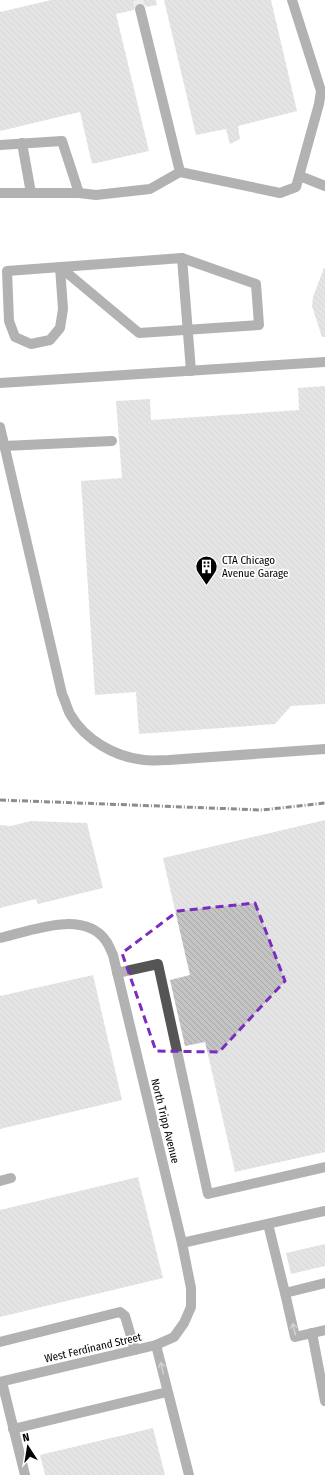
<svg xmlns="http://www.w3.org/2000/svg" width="325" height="1475" font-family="'Fira Sans Condensed',sans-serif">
<defs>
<pattern id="building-back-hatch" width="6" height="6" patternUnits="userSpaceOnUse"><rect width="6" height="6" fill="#c4c4c4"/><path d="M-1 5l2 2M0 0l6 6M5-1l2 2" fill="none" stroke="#a7a7a7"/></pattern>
</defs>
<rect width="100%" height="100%" fill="#fff"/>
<g fill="url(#building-back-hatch)">
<path d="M51,0H156L157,5L146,7L144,4L139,3L135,5L134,10L116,14L149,151L92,164L80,112L0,131V12Z"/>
<path d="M164,0H271L297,111L238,126L240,139L230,144L226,129L196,135Z"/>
<path d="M324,268H325V337H322L312,306L313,297Z"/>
<path d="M325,386V704L291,706L275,724L139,734L136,692L95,695L81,481L122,478L116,401L150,399L151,420L299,410L298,388Z"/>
<path d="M325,820V1152L235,1172L205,1042L185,1046L170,980L190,975L163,858Z"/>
<path d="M31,821L87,823L103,888L38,904L36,899L0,908V825L11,826Z"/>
<path d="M93,975L122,1100L0,1129V996Z"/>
<path d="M138,1177L163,1278L0,1317V1210Z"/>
<path d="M325,1244V1266L291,1274L286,1253Z"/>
<path d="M153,1428L165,1475H45L40,1455Z"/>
</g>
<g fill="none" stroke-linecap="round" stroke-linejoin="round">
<path stroke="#d9d9d9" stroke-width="10" stroke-dasharray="10 5" stroke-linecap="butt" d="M138,0L140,9"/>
<g stroke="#555" stroke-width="10">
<path d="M140,9L180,172"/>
<path d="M22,143L31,193"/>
<path d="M0,145L62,141L79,193"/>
<path d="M300,176L325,186"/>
<path d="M0,193H79L96,195L150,189L180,172L280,193L296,187L319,104L321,91L292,0"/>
<path d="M60,267L63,309L60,328L50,340L31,344L15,337L9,321L7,271L182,258L191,371"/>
<path d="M60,267L139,333L259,325L256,284L182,258"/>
<path d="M0,383L325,362"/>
<path d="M0,427L62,694C65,700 67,708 70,714C85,740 115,757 144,760C152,761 160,760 169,760L325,749"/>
<path d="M4,446L112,441"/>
<path d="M0,938C30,931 84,909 106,941C109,945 111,951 113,955L182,1243L191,1288V1307L184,1323L174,1337L156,1345L0,1382"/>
<path d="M117,973L158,964L208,1194L325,1167"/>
<path d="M0,1181L11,1178"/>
<path d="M268,1224L285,1293L325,1283"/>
<path d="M182,1243L325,1211"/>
<path d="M285,1293L295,1337L325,1330"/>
<path d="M312,1333L325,1401"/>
<path d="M0,1342L120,1312L125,1316L135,1350"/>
<path d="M156,1345L189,1475"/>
<path d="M2,1382L25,1475"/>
<path d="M13,1429L167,1392"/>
</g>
<path stroke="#000" stroke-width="3" stroke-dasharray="6 2 1 2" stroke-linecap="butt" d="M0,800L262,810L325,803"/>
</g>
<defs><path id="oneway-shaft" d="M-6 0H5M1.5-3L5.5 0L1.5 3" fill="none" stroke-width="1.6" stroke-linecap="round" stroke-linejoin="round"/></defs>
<g stroke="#999">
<use href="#oneway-shaft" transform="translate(294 1329) rotate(-104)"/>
<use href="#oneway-shaft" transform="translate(162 1368) rotate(-103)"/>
</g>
<path d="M0 0H325V1475H0ZM255,903L285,981L219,1052L156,1051L122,953L178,911Z" fill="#fff" fill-opacity=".55" fill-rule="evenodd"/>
<path fill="none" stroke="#7b2cbf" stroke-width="3" stroke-dasharray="8 5" stroke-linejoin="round" d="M255,903L285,981L219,1052L156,1051L122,953L178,911Z"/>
<defs>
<symbol id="building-pin" viewBox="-11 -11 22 30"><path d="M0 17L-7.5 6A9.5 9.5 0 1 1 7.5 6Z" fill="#000" stroke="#fff"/><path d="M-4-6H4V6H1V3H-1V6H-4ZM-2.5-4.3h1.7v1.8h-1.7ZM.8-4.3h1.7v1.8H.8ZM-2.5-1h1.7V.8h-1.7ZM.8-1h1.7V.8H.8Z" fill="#fff"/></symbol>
</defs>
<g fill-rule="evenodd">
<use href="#building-pin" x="194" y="554" width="25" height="34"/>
</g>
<g text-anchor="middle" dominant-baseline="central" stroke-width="3.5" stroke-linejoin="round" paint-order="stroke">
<g font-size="11" fill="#000" stroke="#fff" text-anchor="start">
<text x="222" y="560">CTA Chicago<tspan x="222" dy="13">Avenue Garage</tspan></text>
</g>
<g font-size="11" fill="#000" stroke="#fff">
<text transform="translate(165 1121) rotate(76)">North Tripp Avenue</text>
<text transform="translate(93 1348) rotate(-13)">West Ferdinand Street</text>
</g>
</g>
<g transform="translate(28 1447) rotate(348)" stroke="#ffffff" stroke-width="3" paint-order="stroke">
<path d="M0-3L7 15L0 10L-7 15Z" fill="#000000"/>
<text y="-6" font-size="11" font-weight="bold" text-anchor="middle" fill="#000000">N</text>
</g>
</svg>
